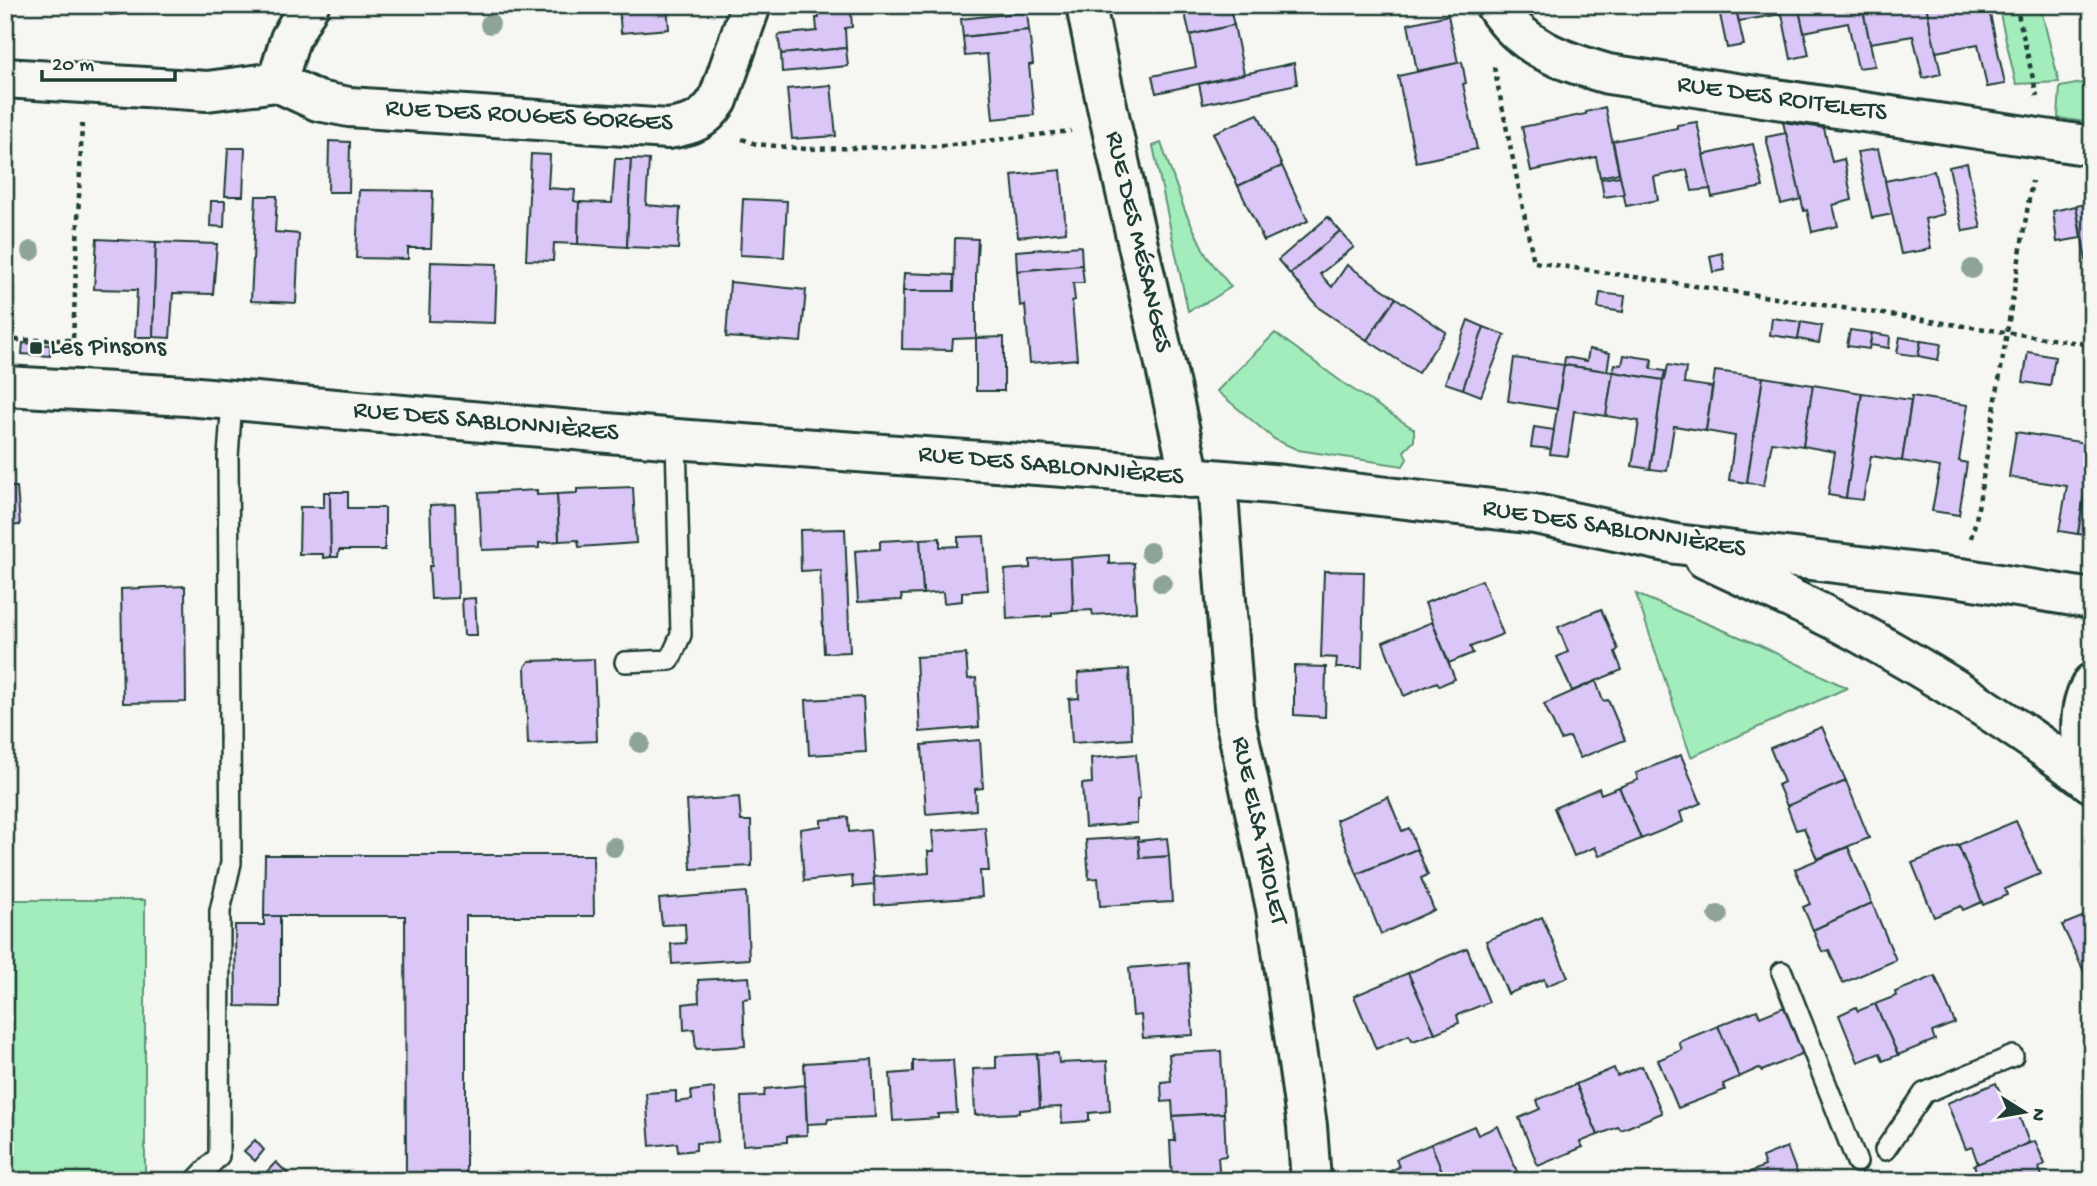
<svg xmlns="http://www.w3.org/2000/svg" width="2097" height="1186" font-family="'Gochi Hand',sans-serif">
<rect width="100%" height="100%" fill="#f6f6f2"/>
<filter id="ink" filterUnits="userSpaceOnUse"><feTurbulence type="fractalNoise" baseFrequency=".0143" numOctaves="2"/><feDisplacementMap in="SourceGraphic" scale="14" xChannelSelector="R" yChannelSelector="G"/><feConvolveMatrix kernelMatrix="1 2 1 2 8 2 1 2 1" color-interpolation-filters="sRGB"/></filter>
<g filter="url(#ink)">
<g fill="#a3edbc" stroke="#619578" stroke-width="2">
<path d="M1998,5H2040L2059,82L2016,84Z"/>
<path d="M2092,81V123L2058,118L2060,87Z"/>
<path d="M1161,143L1185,211L1206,255L1231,287L1211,300L1188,311L1153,146Z"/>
<path d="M1275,333L1346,385L1414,429V441L1404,451L1407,459L1403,466L1298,450L1274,439L1217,391Z"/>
<path d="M1636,594L1759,645L1847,688L1691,757Z"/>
<rect x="5" y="900" width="140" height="281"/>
</g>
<g fill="#dac6f7" stroke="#1f3d34" stroke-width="2">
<path d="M81,5H223L110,15L109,10L82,12Z"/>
<path d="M619,5H667L669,29L621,33Z"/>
<path d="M818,5H861L862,12L851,13L852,27L845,28L846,48L781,54L778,35L817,31L816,18H819Z"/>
<path d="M1183,5H1229L1234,25L1190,35Z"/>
<path d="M1381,5H1417L1383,12Z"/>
<path d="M1672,5H1718L1674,13Z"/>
<path d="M1718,5H1735L1744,45L1727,48Z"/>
<path d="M1735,5H1798L1809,55L1791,59L1782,14L1739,21Z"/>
<path d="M1798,5H1862L1875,66L1858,68L1848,23L1804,32Z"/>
<path d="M1862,5H1926L1941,74L1923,78L1913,36L1870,43Z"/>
<path d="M1926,5H1988L2005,84L1987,87L1978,44L1936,52Z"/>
<path d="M1027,12L1029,30L963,37L961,19Z"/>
<path d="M1448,15L1458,63L1417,71L1408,24Z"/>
<path d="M1234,25L1244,74L1156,93L1152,76L1196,67L1190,35Z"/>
<path d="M1029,30L1033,64L1029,65L1034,115L993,119L987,54L965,56L963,37Z"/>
<path d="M846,48L848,66L782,72L781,54Z"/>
<path d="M1462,62L1466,83L1463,84L1477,149L1416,162L1398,76Z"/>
<path d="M1294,63L1297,84L1203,104L1199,84Z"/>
<path d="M831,85L836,136L792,139L787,89Z"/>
<path d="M1605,107L1619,173L1600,177L1596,157L1531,171L1522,127L1586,114V112Z"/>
<path d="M1258,114L1282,166L1238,186L1213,133Z"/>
<path d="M1697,122L1711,189L1692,191L1687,170L1654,177L1658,200L1626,206L1613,141L1677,128V125Z"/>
<path d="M1783,122L1824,128L1832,162L1844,159L1852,200L1833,205L1838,226L1812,232L1807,210L1804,211L1801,199Z"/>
<path d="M1786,133L1801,199L1781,204L1766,137Z"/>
<path d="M329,141L350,142L349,192H328Z"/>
<path d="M1753,144L1763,187L1712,197L1703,155Z"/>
<path d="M228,148H245L243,196H225Z"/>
<path d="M1878,149L1893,214L1872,218L1857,152Z"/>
<path d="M531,154L550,155L548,188L575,190L574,201L579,202L578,244L554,243L553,261L526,260Z"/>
<path d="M615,159H631L627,247L578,244L579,202L612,203Z"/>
<path d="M631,159L649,160L646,205L680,208L678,249L627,247Z"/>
<path d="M1967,163L1981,228L1963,231L1949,167Z"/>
<path d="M1282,166L1308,221L1264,241L1238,186Z"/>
<path d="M1061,170L1066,232L1018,237L1012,175Z"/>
<path d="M1934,171L1944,214L1925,219L1931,249L1901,254L1885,181Z"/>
<path d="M1620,176L1624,194L1604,197L1601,179Z"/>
<path d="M359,190L433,191L431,248H408V259L356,258Z"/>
<path d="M256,196H277L275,232L299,234L296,303L251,301Z"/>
<path d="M743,199L787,201L784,257L740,255Z"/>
<path d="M211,201H225L224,227L210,226Z"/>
<path d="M2092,203V271H2088L2076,206Z"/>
<path d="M2076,206L2081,238L2057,242L2053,211Z"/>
<path d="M1328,217L1340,231L1290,274L1278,260Z"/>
<path d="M1340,231L1354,247L1320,274L1332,287L1347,265L1396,298L1367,340L1319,308L1290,274Z"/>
<path d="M955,238L978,239L976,275V338L953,339L952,350L902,349L903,291H954Z"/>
<path d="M97,239L156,242L153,337H135L137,290L94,289Z"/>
<path d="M156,242L217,244L213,294L173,293L170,338L153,337Z"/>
<path d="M1081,246L1082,265L1017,271L1016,251Z"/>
<path d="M1722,253L1725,270L1713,272L1710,256Z"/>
<path d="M431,262L497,264L495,323L429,321Z"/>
<path d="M1082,265L1084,283H1073L1075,300L1072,301L1077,359L1030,363L1025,305L1020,306L1017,271Z"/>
<path d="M904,273L954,275V291H903Z"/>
<path d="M730,282L806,290L801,342L726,337Z"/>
<path d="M1600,293L1625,296L1623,312L1598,308Z"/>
<path d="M1396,298L1446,332L1418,373L1367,340Z"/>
<path d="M1772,318L1801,322L1798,339L1770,335Z"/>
<path d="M1468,320L1484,327L1463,389L1445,383Z"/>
<path d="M1801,322L1822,326L1819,343L1798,339Z"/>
<path d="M1484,327L1505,335L1481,396L1463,389Z"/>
<path d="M1850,330L1872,333L1869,349L1847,346Z"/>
<path d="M1872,333L1890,336L1889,348L1870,345Z"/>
<path d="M1004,337V391H976V338Z"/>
<path d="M1900,337L1921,341L1918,356L1897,353Z"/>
<path d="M1921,341L1941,344L1938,360L1918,356Z"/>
<path d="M23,343L50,345V356L22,354Z"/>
<path d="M1589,349L1610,353L1607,371L1564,365L1565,357L1587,361Z"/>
<path d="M2028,352L2055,357L2050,386L2023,382Z"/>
<path d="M1624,355L1652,359L1651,369L1665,371L1663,380L1613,372L1615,364L1622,365Z"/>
<path d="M1514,358L1564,365L1557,409L1508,401Z"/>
<path d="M1564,365L1613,372L1606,416L1574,411L1568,456L1550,454Z"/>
<path d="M1668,365L1686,368L1684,383L1712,387L1706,431L1674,426L1667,471L1650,469L1663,380H1665Z"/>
<path d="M1715,371L1763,377L1747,483L1729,480L1735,436L1706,431Z"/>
<path d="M1613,372L1663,380L1650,469L1632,466L1639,421L1606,416Z"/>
<path d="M1763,377L1813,385L1803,446L1772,442L1764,485L1747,483Z"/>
<path d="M1813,385L1862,393L1846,498L1828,495L1835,452L1803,446Z"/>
<path d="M1862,393L1911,400L1902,461L1871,456L1863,500L1846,498Z"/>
<path d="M1912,396L1968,405L1959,461L1967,463L1959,515L1932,511L1940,467L1902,461Z"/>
<path d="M1534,427L1554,430L1551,449L1531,447Z"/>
<path d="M2016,432L2092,444L2078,534L2059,531L2067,486L2009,477Z"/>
<path d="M2092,445V536L2078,534Z"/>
<path d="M5,487H17L20,525L5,526Z"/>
<path d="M633,487L636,543L579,547L578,540L559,541L557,494L577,493V489Z"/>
<path d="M537,490V495L557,494L559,541L539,543V548L482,550L479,493Z"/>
<path d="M324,492H330L331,557L323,558V554H299L300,507H324Z"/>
<path d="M330,492H348V508H385V550H339L338,557H331Z"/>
<path d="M455,504L458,598L431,599L429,566H432L430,505Z"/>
<path d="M845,529L850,652L824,653L820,570L801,571L800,530Z"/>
<path d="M984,536L988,590L962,592V601L944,603L943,592L923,594L920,539L940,538V547L958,546V537Z"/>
<path d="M920,539L923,594L901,595L902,600L858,602L855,551L880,549V541Z"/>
<path d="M1109,555V564L1134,563L1136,612L1093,615L1092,610L1073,611L1071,558Z"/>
<path d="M1071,558L1073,611L1052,613V616L1007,619L1005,570L1030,568V560Z"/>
<path d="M1324,571L1364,572L1362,668H1336L1337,658L1321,657Z"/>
<path d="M1482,580L1503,634L1470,647L1473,653L1449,663L1425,603Z"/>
<path d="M185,586L186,702L123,703L121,589Z"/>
<path d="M475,598L477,635H464L462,599Z"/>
<path d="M1601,609L1618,649L1615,652L1622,670L1572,691L1557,657L1568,652L1558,627Z"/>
<path d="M1432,622L1455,679L1439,686L1437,682L1404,696L1383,642Z"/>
<path d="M966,654L968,679L976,678L979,727L920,732L916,657Z"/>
<path d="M594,659L597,741L528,744L525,667L529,661Z"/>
<path d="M1294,666L1326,667L1325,717L1294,715Z"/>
<path d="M1129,669L1132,739L1072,743L1069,699L1079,698L1078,673Z"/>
<path d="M1596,681L1603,701L1608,700L1625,740L1580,758L1570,737L1561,740L1544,704Z"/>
<path d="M863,697L866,752L809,755L806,700Z"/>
<path d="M1822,727L1846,781L1787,806L1778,785L1784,782L1770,748Z"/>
<path d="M980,740L983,788L975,789L976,810L926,814L922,745Z"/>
<path d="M1136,754L1140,798L1137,799V823L1085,827L1082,784L1092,783L1091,758Z"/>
<path d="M1681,755L1701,803L1680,812L1683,822L1641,839L1619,787L1638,780L1636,773Z"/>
<path d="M1846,781L1869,838L1817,859L1804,828L1796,830L1787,806Z"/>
<path d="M1619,787L1641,839L1599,856L1595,847L1574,856L1554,808L1599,788L1601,794Z"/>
<path d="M739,797L741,821H751L752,866L691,869L687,801Z"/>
<path d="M1388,797L1402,831L1409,828L1417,849L1357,874L1336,820Z"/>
<path d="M848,817L849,832L870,830L874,885L853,887L852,876L804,881L800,829L821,826V820Z"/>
<path d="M2016,821L2040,874L2005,889L2007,895L1983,905L1958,845Z"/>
<path d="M985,827L989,871H980L982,897L875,905L874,877L929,873L928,851H934L932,831Z"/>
<path d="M1138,837L1140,858L1169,856L1172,902L1100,906L1098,878L1089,879L1086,840Z"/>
<path d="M1167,838L1169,856L1140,858L1138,841Z"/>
<path d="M1958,845L1982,902L1963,910L1961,906L1934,917L1912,863Z"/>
<path d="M1848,847L1872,903L1813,930L1803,907L1810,904L1795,869Z"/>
<path d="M1417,849L1428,875L1421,878L1434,910L1381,934L1357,874Z"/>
<path d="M265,855H593L594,916H466V1181H406L405,916H264Z"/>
<path d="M746,892L749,959L672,964L671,944L686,943L685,924L662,925L659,899Z"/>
<path d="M1872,903L1896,960L1843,983L1829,950L1822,952L1813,930Z"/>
<path d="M2092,913V973L2086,976L2062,925Z"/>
<path d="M264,916H280V1007L236,1006L235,925H264Z"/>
<path d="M1542,917L1568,977L1546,986L1544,979L1508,994L1486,941Z"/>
<path d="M1467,948L1489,1002L1457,1015L1459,1023L1435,1033L1408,973Z"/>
<path d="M1188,963L1193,1035L1143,1038L1141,1015L1133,1016L1129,968Z"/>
<path d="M1408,973L1435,1033L1413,1041L1409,1035L1376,1049L1354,996Z"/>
<path d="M1935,976L1955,1023L1932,1032L1935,1040L1898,1055L1875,1004L1896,996L1895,992Z"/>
<path d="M749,977L751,998L743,999L745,1046L696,1049L694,1029L684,1030L683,1004L699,1002L698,980Z"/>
<path d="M1875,1004L1898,1055L1883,1061L1880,1053L1858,1062L1839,1015L1856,1007L1858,1011Z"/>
<path d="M1784,1007L1803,1053L1762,1071L1759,1068L1739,1077L1718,1026L1757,1010L1760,1017Z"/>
<path d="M1718,1026L1739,1077L1723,1084L1725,1090L1678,1108L1658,1060L1682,1050L1679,1042Z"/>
<path d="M1221,1051L1224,1113L1173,1116L1172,1101L1162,1102L1161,1082L1171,1081L1169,1054Z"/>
<path d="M1058,1053L1059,1063L1107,1061L1110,1111L1089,1113V1121L1062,1123L1061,1107L1040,1108L1037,1054Z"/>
<path d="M1037,1054L1040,1108L1020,1110V1113L975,1115L973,1069L996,1068V1056Z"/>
<path d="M872,1059L875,1117L828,1119L827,1123L807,1124L804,1063Z"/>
<path d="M953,1060L957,1113L938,1114V1118L893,1121L890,1074L913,1072V1061Z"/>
<path d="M1642,1066L1662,1113L1621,1130L1618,1127L1598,1135L1576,1084L1614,1068L1617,1076Z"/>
<path d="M1996,1083L2005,1105L2014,1102L2029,1143L1978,1164L1972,1147L1966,1149L1947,1103Z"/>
<path d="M1576,1084L1598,1135L1580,1142L1583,1147L1538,1166L1519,1118L1540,1109L1537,1100Z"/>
<path d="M805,1085L807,1135L787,1136V1142L743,1145L741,1097L764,1096L765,1089Z"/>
<path d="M714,1088L718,1142L696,1143V1150L678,1152L677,1143L650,1146L646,1093L676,1091V1102L692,1100L691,1091Z"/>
<path d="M1224,1113L1226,1156L1218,1157L1220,1181H1172L1170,1141H1175L1173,1116Z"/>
<path d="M1474,1126L1478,1135L1498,1126L1518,1174L1502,1181H1446L1431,1144Z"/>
<path d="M255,1140L264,1150L255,1161L244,1151Z"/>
<path d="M2035,1141L2045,1164L2039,1168L2044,1181H1980L1974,1165Z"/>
<path d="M1431,1144L1446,1181H1378L1376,1178L1399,1167L1396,1159Z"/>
<path d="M1787,1147L1800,1181H1745L1743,1175L1765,1166L1762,1157Z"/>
<path d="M276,1162L295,1181H258Z"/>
</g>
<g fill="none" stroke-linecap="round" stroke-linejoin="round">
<defs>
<g id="service">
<path d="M625,662L670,660L681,635L676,439"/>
<path d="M1782,972L1857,1162"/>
<path d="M1885,1150L1924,1093L2013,1056"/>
<path d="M195,1181L219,1156L220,911L231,863L228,457L232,400"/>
</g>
<g id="minor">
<path d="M1086,5C1117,164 1157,320 1190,478"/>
<path d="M1495,5C1522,48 1562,61 1608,74L2092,146"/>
<path d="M5,78L207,91L277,82L290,39L309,5"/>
<path d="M277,82L318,101L349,107L668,129C693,125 704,121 718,100L751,5"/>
<path d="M5,386L187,396L676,439L1105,470L1284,485L1535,514L1676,544L1961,578L2092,599"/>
<path d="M1217,481L1235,719L1276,908L1307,1126L1311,1181"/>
<path d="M1704,558C1757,583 1812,607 1863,635C1942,679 2020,728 2092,783"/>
<path d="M2090,782C2082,750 2074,714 2092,683"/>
</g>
</defs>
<use href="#service" stroke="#1f3d34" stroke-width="24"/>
<use href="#minor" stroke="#1f3d34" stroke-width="44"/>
<g stroke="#1f3d34" stroke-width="4.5" stroke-dasharray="5 5" stroke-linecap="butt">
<path d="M2016,5L2037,96"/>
<path d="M1494,67L1534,262L2092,345"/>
<path d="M742,139L756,144L807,149L944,146L1071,131"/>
<path d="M5,340H73L82,124"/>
<path d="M1971,538L1976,520L2032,181"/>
</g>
<use href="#service" stroke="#f6f6f2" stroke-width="19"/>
<use href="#minor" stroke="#f6f6f2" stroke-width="38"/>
</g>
<g fill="#8ea498">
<circle cx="490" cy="24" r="10"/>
<circle cx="31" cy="251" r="10"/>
<circle cx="1972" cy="269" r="10"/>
<circle cx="1150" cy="552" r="10"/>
<circle cx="1162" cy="583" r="10"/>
<circle cx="640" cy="743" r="10"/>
<circle cx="614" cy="847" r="10"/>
<circle cx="1718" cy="915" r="10"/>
</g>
</g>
<rect fill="#1f3d34" stroke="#f6f6f2" stroke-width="2.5" x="29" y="341" width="14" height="14" rx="3.5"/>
<g text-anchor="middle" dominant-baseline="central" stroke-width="5" stroke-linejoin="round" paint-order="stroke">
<g font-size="26" fill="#1f3d34" stroke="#f6f6f2">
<text transform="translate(1782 100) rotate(8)">RUE DES ROITELETS</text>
<text transform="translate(529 117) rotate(3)">RUE DES ROUGES GORGES</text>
<text transform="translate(1137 242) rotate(77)">RUE DES MÉSANGES</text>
<text transform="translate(486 423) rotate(5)">RUE DES SABLONNIÈRES</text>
<text transform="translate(1051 467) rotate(5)">RUE DES SABLONNIÈRES</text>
<text transform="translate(1614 530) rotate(9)">RUE DES SABLONNIÈRES</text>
<text transform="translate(1258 831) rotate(78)">RUE ELSA TRIOLET</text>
</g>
<g font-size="26" fill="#1f3d34" stroke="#f6f6f2" text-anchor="start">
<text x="50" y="348">Les Pinsons</text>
</g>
</g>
<rect width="2097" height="1186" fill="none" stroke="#f6f6f2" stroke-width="28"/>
<rect x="14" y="14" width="2069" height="1158" fill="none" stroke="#1f3d34" stroke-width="2.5" filter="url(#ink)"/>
<g transform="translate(2024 1112) rotate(101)" stroke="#f6f6f2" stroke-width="5" paint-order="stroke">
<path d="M0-5L12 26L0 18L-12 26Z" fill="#1f3d34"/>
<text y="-10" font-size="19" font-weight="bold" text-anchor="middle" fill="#1f3d34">N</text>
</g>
<path d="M42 70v10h133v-10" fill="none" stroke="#1f3d34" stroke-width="3.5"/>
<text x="52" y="70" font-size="21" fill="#1f3d34" stroke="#f6f6f2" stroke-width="5" paint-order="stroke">20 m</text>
</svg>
